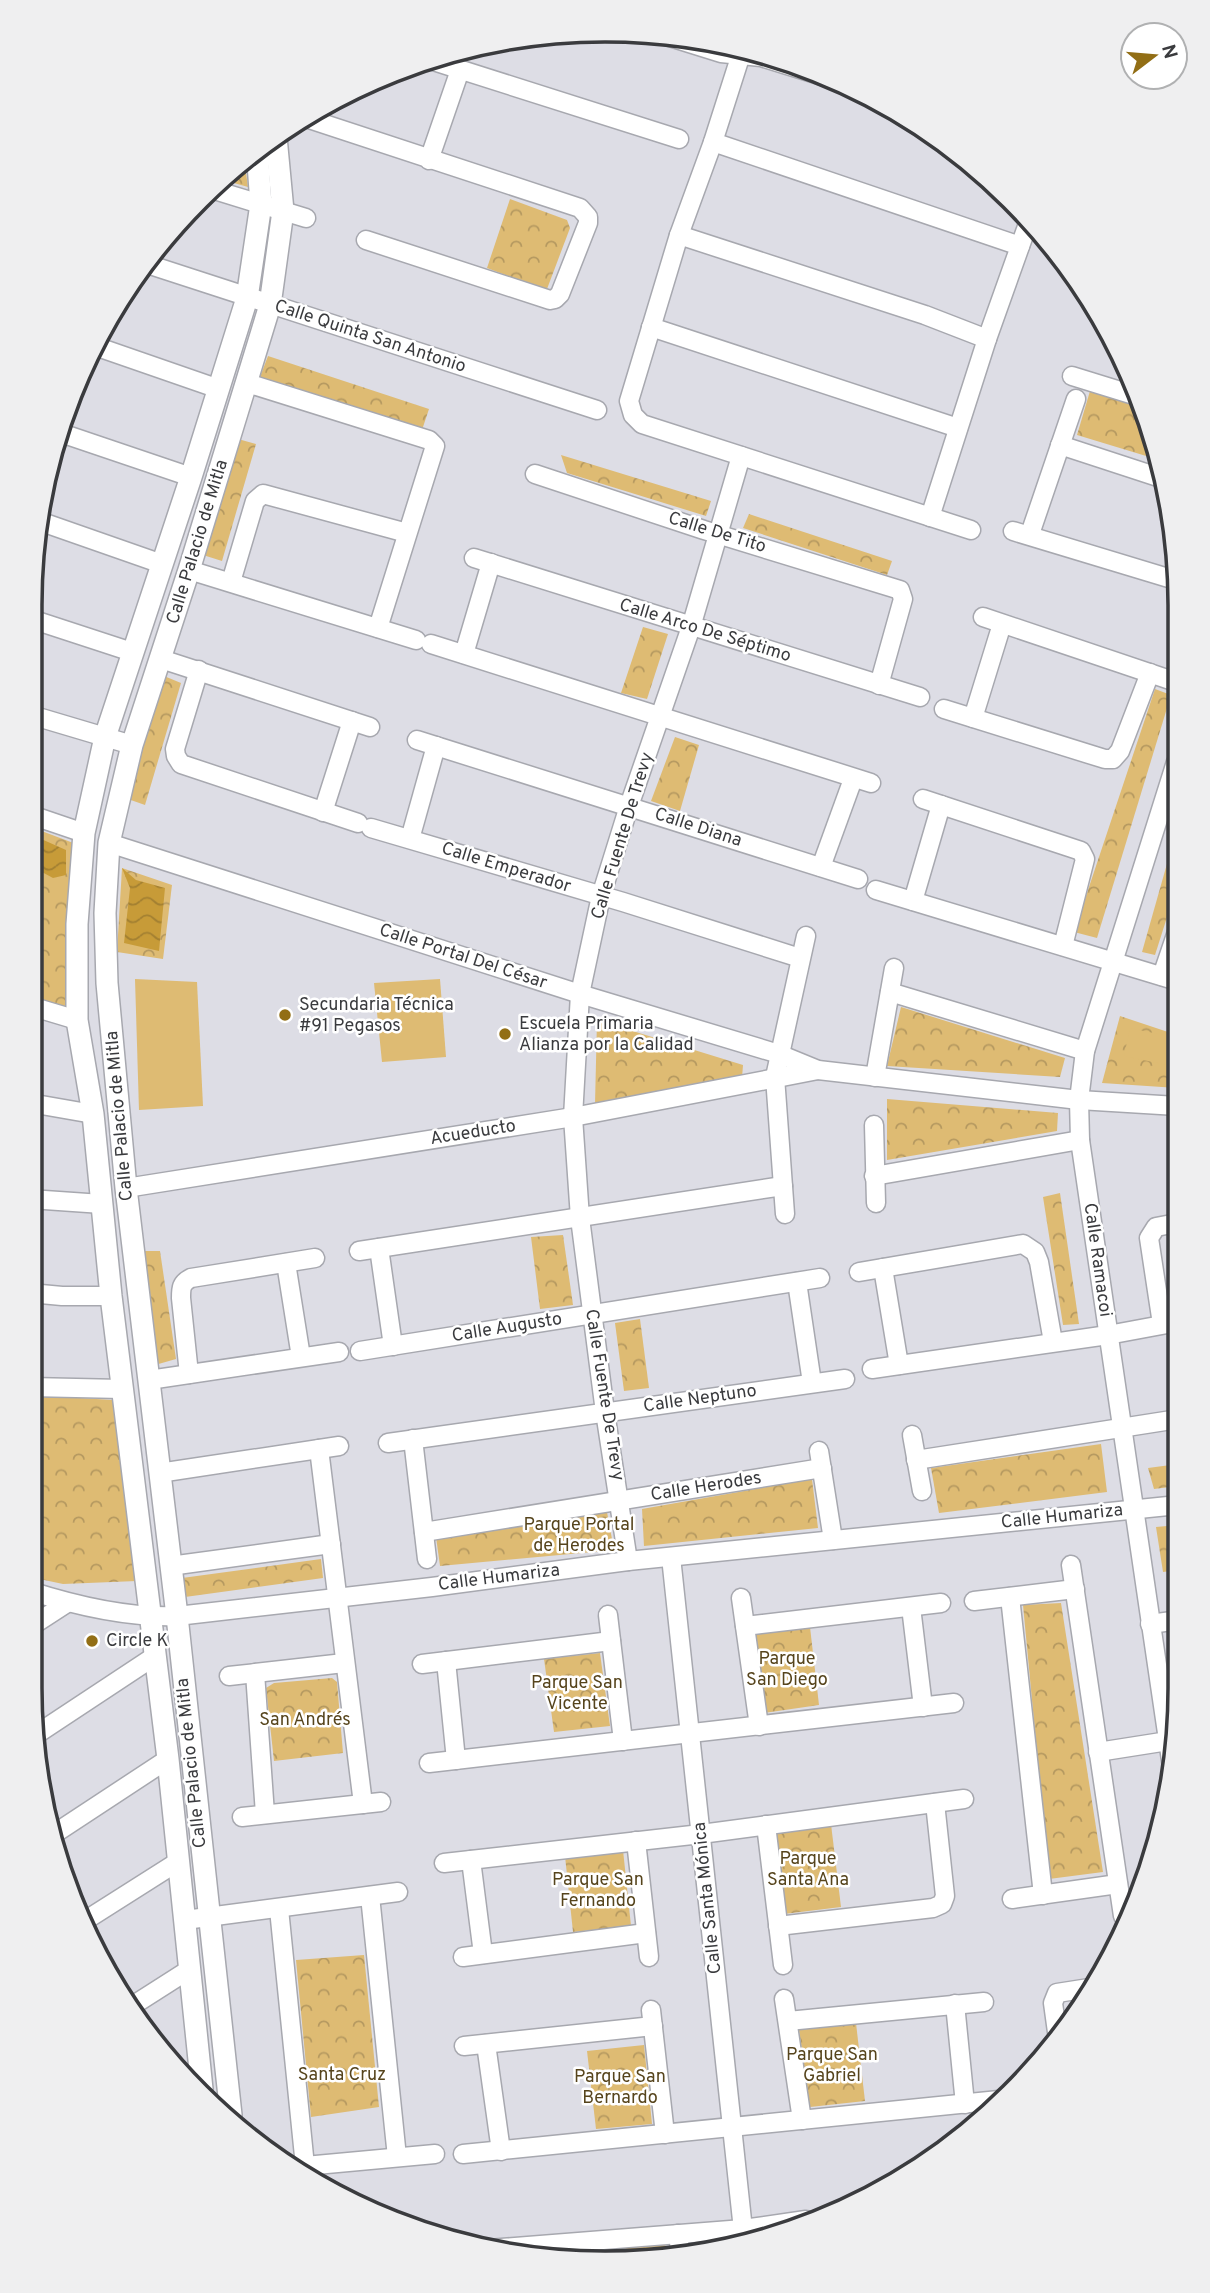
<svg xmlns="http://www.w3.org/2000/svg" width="1210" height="2293" font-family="Overpass,sans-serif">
<defs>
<pattern id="park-crowns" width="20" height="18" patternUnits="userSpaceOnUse" patternTransform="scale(1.75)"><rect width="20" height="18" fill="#debb73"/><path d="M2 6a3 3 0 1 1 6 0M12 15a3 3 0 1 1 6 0" fill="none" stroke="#b59960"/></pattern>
<pattern id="water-waves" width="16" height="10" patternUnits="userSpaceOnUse" patternTransform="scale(1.75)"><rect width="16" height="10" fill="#c79b38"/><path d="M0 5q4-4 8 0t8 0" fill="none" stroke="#a38031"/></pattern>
</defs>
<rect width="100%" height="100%" fill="#dddde5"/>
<g fill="url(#park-crowns)">
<path d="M244,159L248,187L220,179Z"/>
<path d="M510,199L567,220L570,228L547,289H543L487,268Z"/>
<path d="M268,356L429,409L422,430L258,382Z"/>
<path d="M1090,391L1143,407L1156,459L1077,435Z"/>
<path d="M238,439L256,444L222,561L203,555Z"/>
<path d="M561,455L711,501L706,516L567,473Z"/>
<path d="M749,514L892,561L887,575L743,528Z"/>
<path d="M643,627L668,634L647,699L621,693Z"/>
<path d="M164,676L181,683L145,805L125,798Z"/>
<path d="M1155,689L1171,695L1097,938L1074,932Z"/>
<path d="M675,737L699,745L680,811L651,801Z"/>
<path d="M31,827L76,844L67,1012L31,1001Z"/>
<path d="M1176,832V889L1155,955L1142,952Z"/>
<path d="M122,868L172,885L163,959L117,952Z"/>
<path d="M901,1007L1065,1058L1060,1077L887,1066Z"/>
<path d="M1120,1016L1177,1035V1088L1102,1083Z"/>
<path d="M597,1020L743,1065L742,1078L595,1104Z"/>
<path d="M887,1099L1058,1113L1057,1131L887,1160Z"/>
<path d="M1060,1193L1079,1324L1063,1325L1043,1197Z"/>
<path d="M563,1235L573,1305L540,1309L531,1237Z"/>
<path d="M144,1251H160L176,1359L155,1365Z"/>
<path d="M640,1319L649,1388L624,1391L615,1323Z"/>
<path d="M30,1395L113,1400L137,1581L63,1584L30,1577Z"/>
<path d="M1101,1444L1107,1492L939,1513L931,1468Z"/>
<path d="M1178,1464V1486L1154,1489L1148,1468Z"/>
<path d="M812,1479L818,1528L644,1546L642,1509Z"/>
<path d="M607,1512L614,1550L440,1566L436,1537Z"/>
<path d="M1178,1525L1179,1570L1163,1572L1156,1527Z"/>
<path d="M321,1559L323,1578L185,1597L182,1578Z"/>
<path d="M1061,1603L1103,1872L1049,1879L1023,1605Z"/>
<path d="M810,1627L819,1705L764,1713L755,1633Z"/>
<path d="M600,1653L610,1726L554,1732L544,1659Z"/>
<path d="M332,1678L337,1682L343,1753L274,1761L266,1688L274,1683Z"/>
<path d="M831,1824L841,1907L784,1914L774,1832Z"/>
<path d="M623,1850L631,1926L573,1932L565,1856Z"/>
<path d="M364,1955L379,2107L311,2117L296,1960Z"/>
<path d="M856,2023L865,2101L810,2107L799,2030Z"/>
<path d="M644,2045L652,2124L596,2129L587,2051Z"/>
<path d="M665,2242L667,2259L611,2261L610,2251Z"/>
</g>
<g fill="#debb73">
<path d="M135,979L197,982L203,1106L139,1110Z"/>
<path d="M440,979L446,1057L382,1062L374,983Z"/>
<path d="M1130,1028L1177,1038V1067L1124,1056Z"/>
</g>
<g fill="url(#water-waves)">
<path d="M39,838L66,850V875L53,878L40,871L33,860Z"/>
<path d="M122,868L136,880L165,888L159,951L124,943L130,888Z"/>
</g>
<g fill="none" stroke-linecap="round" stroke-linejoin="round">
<defs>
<g id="minor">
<path d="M660,34L721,53L761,57L835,80"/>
<path d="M743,48L713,142L679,235L629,401L633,415L642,424L971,530"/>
<path d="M427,59L679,139"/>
<path d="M303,117L580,208L588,217V223L560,294L555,299L550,300L366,240"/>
<path d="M713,142L1020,246"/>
<path d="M429,160L460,70"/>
<path d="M211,189L306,218"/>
<path d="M679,235L925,315L987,339"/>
<path d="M144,263L597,410"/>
<path d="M651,327L958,428"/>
<path d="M92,345L219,389"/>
<path d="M1072,376L1140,397"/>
<path d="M247,383L429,440L435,446L378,628"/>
<path d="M58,432L191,477"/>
<path d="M1060,445L1161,478"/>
<path d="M535,474L704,530L900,590L903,599L879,685"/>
<path d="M930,517L987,339L1029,221"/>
<path d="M39,521L162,564"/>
<path d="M1013,531L1175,580"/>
<path d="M1030,534L1076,399"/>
<path d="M474,558L920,697"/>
<path d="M189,570L416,640"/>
<path d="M231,582L255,501L263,494L407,533"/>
<path d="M983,617L1176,682"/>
<path d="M31,619L132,652"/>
<path d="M431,644L871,783"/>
<path d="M464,654L491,563"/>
<path d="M161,659L370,727"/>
<path d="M199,670L175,749L176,756L181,764L358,823"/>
<path d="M944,709L1105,759H1113L1120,751L1150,673"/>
<path d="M31,715L132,745"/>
<path d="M973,718L1002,624"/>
<path d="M417,740L858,879"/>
<path d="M923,799L1081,851L1085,859L1063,946"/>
<path d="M323,812L352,721"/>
<path d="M31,815L84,833"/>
<path d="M371,828L623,902L800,958"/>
<path d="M410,839L436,746"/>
<path d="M109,843L580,994L779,1054L818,1070L1079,1100L1177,1106"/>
<path d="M821,867L853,779"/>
<path d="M876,890L1177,981"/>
<path d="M913,901L941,805"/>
<path d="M1162,976L1177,932"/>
<path d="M890,992L1085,1051"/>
<path d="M30,1006L77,1020"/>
<path d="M875,1077L894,968"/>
<path d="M30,1103L93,1114"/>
<path d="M874,1125L876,1203"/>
<path d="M874,1176L1080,1140"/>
<path d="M126,1188L573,1117L818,1070"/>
<path d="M30,1199L102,1204"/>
<path d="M785,1214L775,1077L806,936"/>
<path d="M379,1248L393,1346"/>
<path d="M359,1251L783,1186"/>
<path d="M286,1263L301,1357"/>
<path d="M883,1268L899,1365"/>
<path d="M859,1272L1023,1244L1035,1252L1039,1262L1053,1342"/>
<path d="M797,1282L812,1383"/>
<path d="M30,1293L62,1296H111"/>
<path d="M1162,1324L1149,1238L1156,1227L1177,1223"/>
<path d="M360,1351L820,1278"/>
<path d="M872,1369L1108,1335L1178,1322"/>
<path d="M189,1374L181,1298C181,1288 181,1283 191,1278L315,1258"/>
<path d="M149,1380L339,1352"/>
<path d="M30,1387L122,1389"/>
<path d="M912,1435L922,1491"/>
<path d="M413,1439L427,1559"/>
<path d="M388,1443L845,1379"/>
<path d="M319,1449L363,1804"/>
<path d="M819,1451L833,1540"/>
<path d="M916,1460L1178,1419"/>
<path d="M159,1473L339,1446"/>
<path d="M424,1532L822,1468"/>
<path d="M671,1557L744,2239"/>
<path d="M628,1561L605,1412L580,1218L573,1117L580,994L601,896L629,806L691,627L741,456"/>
<path d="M1071,1565L1123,1916"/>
<path d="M170,1566L331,1544"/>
<path d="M30,1591C77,1606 127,1618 177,1616L432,1587L628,1561L1178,1505"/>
<path d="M1010,1597L1043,1895"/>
<path d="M741,1598L759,1726"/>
<path d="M974,1601L1075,1589"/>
<path d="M911,1607L923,1707"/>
<path d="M608,1615L623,1741"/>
<path d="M1150,1624L1179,1620"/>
<path d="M745,1626L941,1603"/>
<path d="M30,1627L67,1603"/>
<path d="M446,1661L456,1760"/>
<path d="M422,1664L611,1641"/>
<path d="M255,1673L265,1814"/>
<path d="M229,1676L344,1663"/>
<path d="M37,1734L155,1656"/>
<path d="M1098,1752L1168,1741"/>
<path d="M429,1763L954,1703"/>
<path d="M1172,1767L1080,1140L1079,1100L1085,1051L1176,762"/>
<path d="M242,1817L381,1802"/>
<path d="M766,1825L783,1965"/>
<path d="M54,1834L168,1759"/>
<path d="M636,1841L649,1957"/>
<path d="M471,1860L483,1954"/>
<path d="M444,1863L701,1834L964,1799"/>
<path d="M370,1896L397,2157"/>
<path d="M1012,1899L1118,1884"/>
<path d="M279,1909L306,2176"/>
<path d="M86,1920L179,1861"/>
<path d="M185,1920L398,1892"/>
<path d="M778,1926L933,1908L942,1904L945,1896L935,1803"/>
<path d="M463,1957L646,1933"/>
<path d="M784,1999L802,2120"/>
<path d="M955,2004L965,2104"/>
<path d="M132,2006L190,1969"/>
<path d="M651,2010L665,2134"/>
<path d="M788,2021L984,2002"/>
<path d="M1057,2032L1053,2003L1057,1993L1089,1988"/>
<path d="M486,2044L501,2151"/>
<path d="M464,2046L653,2026"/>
<path d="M463,2154L999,2100"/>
<path d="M305,2166L435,2154"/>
<path d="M678,2234L681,2258"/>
<path d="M489,2249L743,2229L806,2220"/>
</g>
<g id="major">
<path d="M202,2089L168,1759L111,1296L93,1114L77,1020V924L84,833L105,737L191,477L247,298L261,204L257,150"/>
<path d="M231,2115L177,1616L126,1188L107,983L105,913L109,843L132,745L189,570L270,305L283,211L276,137"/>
</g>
</defs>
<use href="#minor" stroke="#a7a8af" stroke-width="21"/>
<use href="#major" stroke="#a7a8af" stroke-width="24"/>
<use href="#minor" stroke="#fff" stroke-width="18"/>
<use href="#major" stroke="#fff" stroke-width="21"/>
</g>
<g fill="#926e15" stroke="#fff" stroke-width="2.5">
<circle cx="285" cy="1015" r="7"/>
<circle cx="505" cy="1034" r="7"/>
<circle cx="92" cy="1641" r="7"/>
</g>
<g text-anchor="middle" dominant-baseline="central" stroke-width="5" stroke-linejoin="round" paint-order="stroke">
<g font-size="18" fill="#3a3b3e" stroke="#fff">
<text transform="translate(370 337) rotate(18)">Calle Quinta San Antonio</text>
<text transform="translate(717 533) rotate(17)">Calle De Tito</text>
<text transform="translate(198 542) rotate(-73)">Calle Palacio de Mitla</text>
<text transform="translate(705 631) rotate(17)">Calle Arco De Séptimo</text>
<text transform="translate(698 828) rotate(18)">Calle Diana</text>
<text transform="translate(623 836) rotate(-73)">Calle Fuente De Trevy</text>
<text transform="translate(506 868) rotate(17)">Calle Emperador</text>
<text transform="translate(463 957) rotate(18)">Calle Portal Del César</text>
<text transform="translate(120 1116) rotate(-95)">Calle Palacio de Mitla</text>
<text transform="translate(473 1133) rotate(-9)">Acueducto</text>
<text transform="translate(1097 1260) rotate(82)">Calle Ramacoi</text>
<text transform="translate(507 1328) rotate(-9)">Calle Augusto</text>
<text transform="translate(604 1395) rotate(81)">Calle Fuente De Trevy</text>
<text transform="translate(700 1399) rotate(-8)">Calle Neptuno</text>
<text transform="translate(706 1487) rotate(-9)">Calle Herodes</text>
<text transform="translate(1062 1517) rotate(-6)">Calle Humariza</text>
<text transform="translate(499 1578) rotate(-7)">Calle Humariza</text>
<text transform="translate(192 1763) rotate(-96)">Calle Palacio de Mitla</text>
<text transform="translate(708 1898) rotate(-96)">Calle Santa Mónica</text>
</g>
<g font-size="18" fill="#3a3b3e" stroke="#fff" text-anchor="start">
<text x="299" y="1005">Secundaria Técnica<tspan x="299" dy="21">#91 Pegasos</tspan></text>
<text x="519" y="1024">Escuela Primaria<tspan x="519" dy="21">Alianza por la Calidad</tspan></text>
<text x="106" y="1641">Circle K</text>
</g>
<g font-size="18" fill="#56441c" stroke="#fff">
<text x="579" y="1525">Parque Portal<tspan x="579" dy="21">de Herodes</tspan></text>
<text x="787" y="1659">Parque<tspan x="787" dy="21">San Diego</tspan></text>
<text x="577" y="1683">Parque San<tspan x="577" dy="21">Vicente</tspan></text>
<text x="305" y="1720">San Andrés</text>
<text x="808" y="1859">Parque<tspan x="808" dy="21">Santa Ana</tspan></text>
<text x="598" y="1880">Parque San<tspan x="598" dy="21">Fernando</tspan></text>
<text x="832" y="2055">Parque San<tspan x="832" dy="21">Gabriel</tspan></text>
<text x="342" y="2075">Santa Cruz</text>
<text x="620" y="2077">Parque San<tspan x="620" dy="21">Bernardo</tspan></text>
</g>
</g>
<path d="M0 0H1210V2293H0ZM605 42H605A563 563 0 0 1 1168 605V1688A563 563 0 0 1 605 2251H605A563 563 0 0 1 42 1688V605A563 563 0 0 1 605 42Z" fill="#efeff0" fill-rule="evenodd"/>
<path fill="none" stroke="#3a3b3e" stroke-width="3.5" d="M605 42H605A563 563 0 0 1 1168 605V1688A563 563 0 0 1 605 2251H605A563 563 0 0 1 42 1688V605A563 563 0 0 1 605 42Z"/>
<g transform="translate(1154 56) rotate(74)"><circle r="33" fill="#ffffff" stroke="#b0b1b2" stroke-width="2"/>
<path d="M0-5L12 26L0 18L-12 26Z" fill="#926e15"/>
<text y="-10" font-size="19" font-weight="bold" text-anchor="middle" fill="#3a3b3e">N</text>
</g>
</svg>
